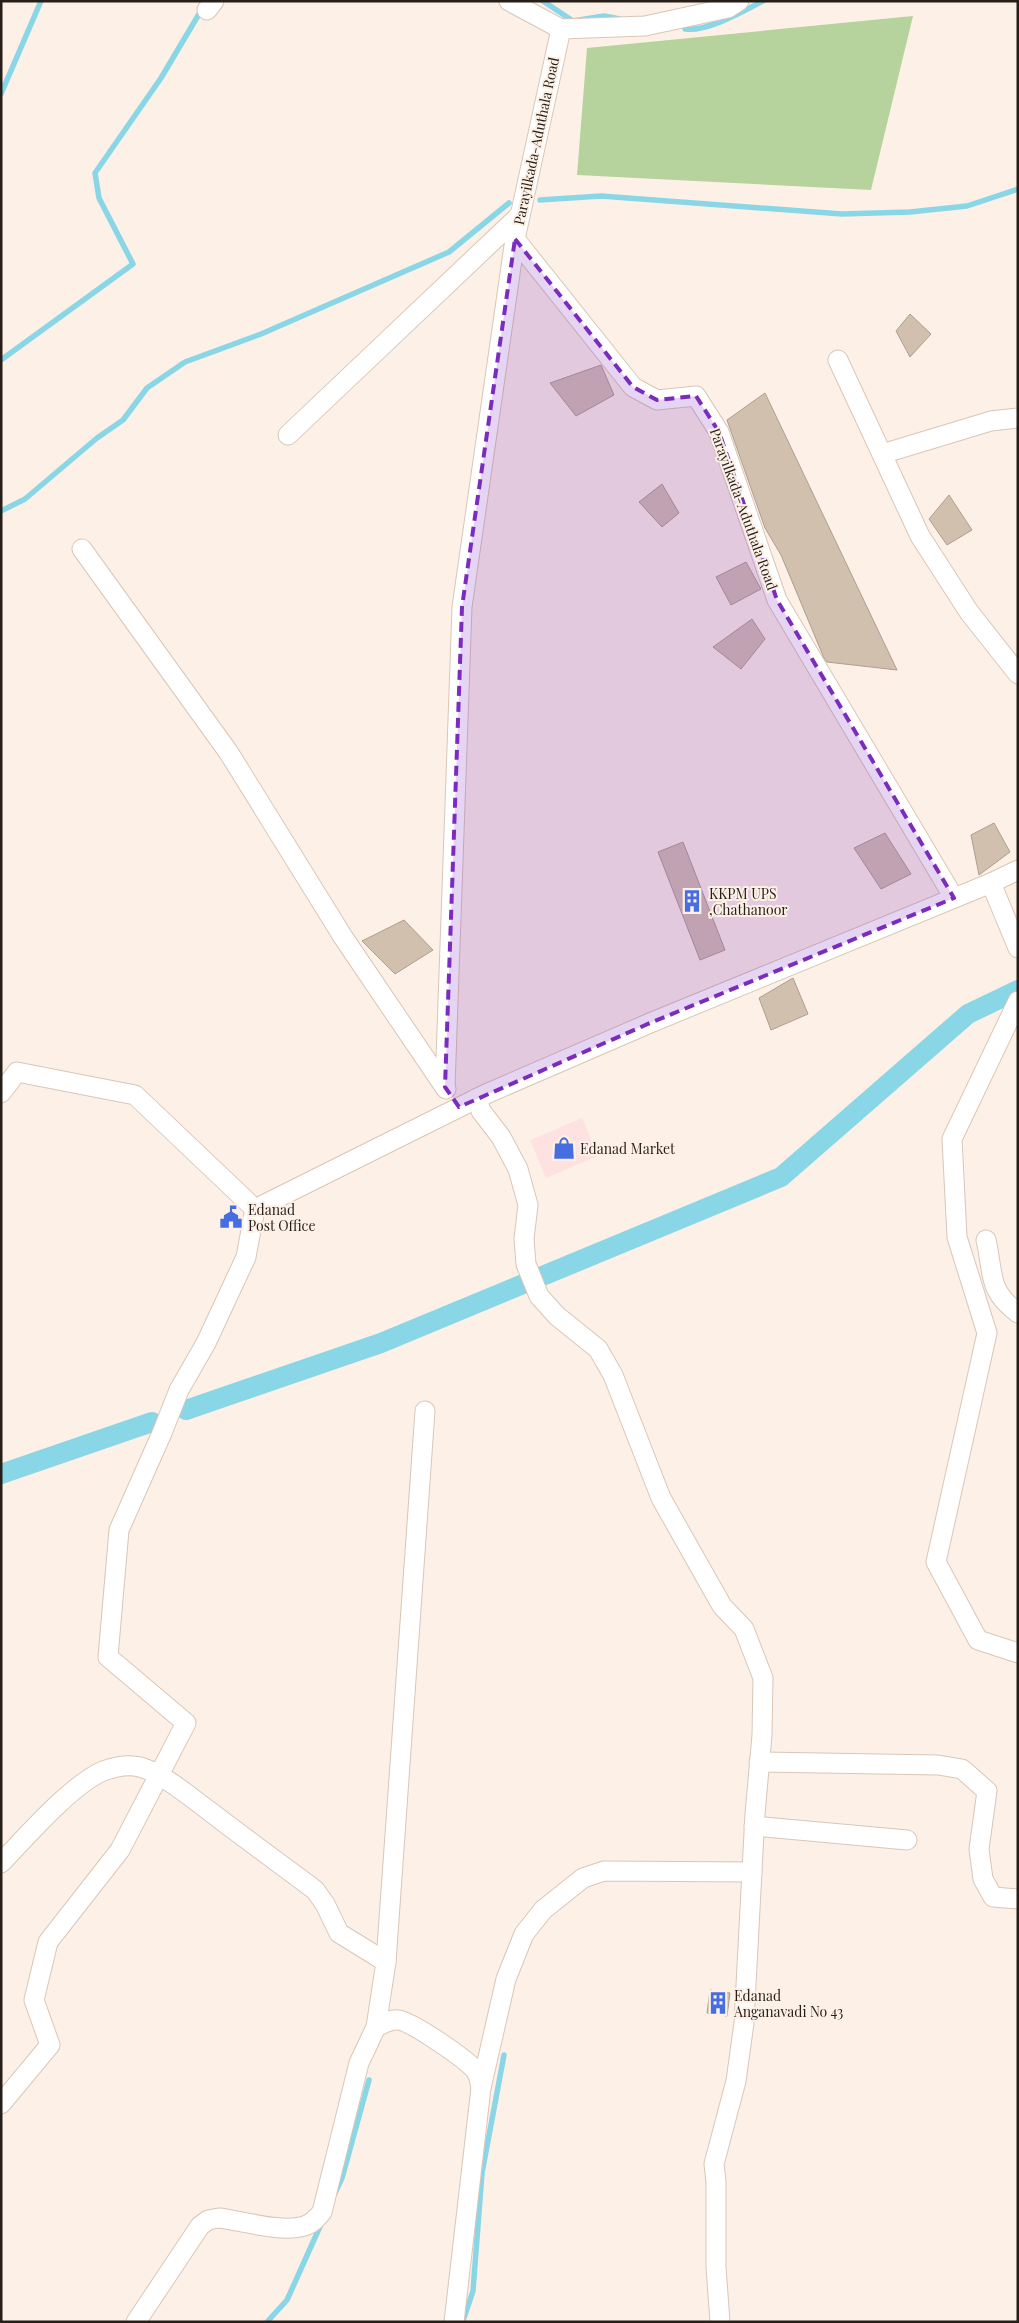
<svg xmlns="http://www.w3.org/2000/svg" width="1019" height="2323" font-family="'Playfair Display',serif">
<rect width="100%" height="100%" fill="#fdf1e7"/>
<path fill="#fde2e1" d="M582,1118L598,1156L546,1178L530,1140Z"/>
<path fill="#b7d39d" d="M913,16L871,190L577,175L587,48Z"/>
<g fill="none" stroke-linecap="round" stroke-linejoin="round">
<g stroke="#89d6e7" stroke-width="5.5">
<path d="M543,1L573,21L604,16L620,19"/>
<path d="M685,29C707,32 744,11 763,1"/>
<path d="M1,94L41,1"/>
<path d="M540,200L601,196L842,214L910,212L967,206L1018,189"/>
<path d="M1,360L133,264L99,198L95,173L161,78L202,9"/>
<path d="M1,511L25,499L97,438L123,420L147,388L185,362L261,334L449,252L509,203"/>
<path d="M335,2193L342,2178L369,2080"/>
<path d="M464,2318L473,2291L482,2173L504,2055"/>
<path d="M267,2322L287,2300L322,2222"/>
</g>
<g stroke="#89d6e7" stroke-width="20">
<path d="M186,1410L381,1343L781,1177L968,1014L1018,990"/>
<path d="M1,1474L152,1422"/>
</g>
</g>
<g fill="#d2c0af" stroke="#af9d8e">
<path d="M910,314L931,334L910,357L896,331Z"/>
<path d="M601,365L614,395L576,416L550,383Z"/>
<path d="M765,393L897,670L827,662L824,658L781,555L765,528L727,420Z"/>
<path d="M662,484L679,513L662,527L639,502Z"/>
<path d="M949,495L972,530L947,545L929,519Z"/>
<path d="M746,562L761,589L731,605L716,577Z"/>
<path d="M752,619L765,639L741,669L713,647Z"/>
<path d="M994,823L1010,852L979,875L971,835Z"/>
<path d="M885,833L911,874L881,889L854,848Z"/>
<path d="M683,842L725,950L700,960L658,852Z"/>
<path d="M404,920L433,950L395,974L362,941Z"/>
<path d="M793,978L808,1014L771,1030L759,998Z"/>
<path d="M710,1990L730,1993L727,2016L707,2013Z"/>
</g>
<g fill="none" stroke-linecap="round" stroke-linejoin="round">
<defs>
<g id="minor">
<path d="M509,1L561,29L515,239L633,387L657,400L696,396L719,432L777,600L954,898"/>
<path d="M207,10L214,1"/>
<path d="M561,29L645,26L728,8L739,1"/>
<path d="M838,360L920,536L969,612L1018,674"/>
<path d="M288,435L520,215"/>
<path d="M882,454L991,421L1018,418"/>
<path d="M82,549L229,753L343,937L446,1089"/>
<path d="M991,883L1018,948"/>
<path d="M1018,1001L952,1139L957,1237L987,1333L936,1562L978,1640L1018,1653"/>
<path d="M445,1087L462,607L515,239"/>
<path d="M1,1093L17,1072L135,1095L255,1209L486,1094L650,1023L991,883L1018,870"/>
<path d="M477,1098L481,1111L501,1137L518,1169L528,1205L524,1239L526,1264L539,1296L557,1316L598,1349L613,1375L661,1498L722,1606L744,1629L763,1678L762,1735L755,1814L744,2023L736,2081L714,2164L716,2182V2267L720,2322"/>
<path d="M986,1240C994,1274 987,1290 1018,1313"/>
<path d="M759,1762L938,1765L962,1769L987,1791L979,1849L983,1879L993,1897L1018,1899"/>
<path d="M754,1826L907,1840"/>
<path d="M1,1863C26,1837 71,1785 103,1771C114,1767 129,1764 140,1767C162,1773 189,1796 208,1810C243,1837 279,1863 315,1890L325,1904L339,1933L386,1962"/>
<path d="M376,2027C383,2024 390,2019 398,2020C411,2021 466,2059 475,2070C479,2075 480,2081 481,2088"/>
<path d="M1,2104L50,2045L34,2000L48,1942L120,1850L186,1723L108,1657L119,1530L162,1433L179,1390L206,1343L246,1257L255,1209"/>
<path d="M136,2322L200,2226L208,2220L219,2218C243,2221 282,2233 304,2226C312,2224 317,2218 322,2212L359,2063L376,2027L386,1962L425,1411"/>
<path d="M454,2322L481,2088L506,1979L524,1934L543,1910L583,1878L604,1871L752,1872"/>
</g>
</defs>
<use href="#minor" stroke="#d9c6b7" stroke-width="21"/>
<use href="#minor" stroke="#fff" stroke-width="19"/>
</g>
<path fill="#7b2cbf" fill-opacity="0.2" stroke="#7b2cbf" stroke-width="4" stroke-dasharray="10 6" stroke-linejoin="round" d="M515,239L633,387L657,400L696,396L719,432L777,600L954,898L650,1023L459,1107L445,1087L462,607Z"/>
<defs>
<symbol id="building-bare" viewBox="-9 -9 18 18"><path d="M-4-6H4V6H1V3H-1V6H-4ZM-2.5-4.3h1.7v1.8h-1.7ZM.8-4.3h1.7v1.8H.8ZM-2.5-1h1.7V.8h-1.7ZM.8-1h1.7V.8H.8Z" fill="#466ee0" stroke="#fdf1e7" stroke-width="2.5" paint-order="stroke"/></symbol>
<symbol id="shop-bare" viewBox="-9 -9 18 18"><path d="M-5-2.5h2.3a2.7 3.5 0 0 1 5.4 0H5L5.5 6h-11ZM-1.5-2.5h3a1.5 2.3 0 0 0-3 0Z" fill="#466ee0" stroke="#fdf1e7" stroke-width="2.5" paint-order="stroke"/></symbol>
<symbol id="civic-bare" viewBox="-9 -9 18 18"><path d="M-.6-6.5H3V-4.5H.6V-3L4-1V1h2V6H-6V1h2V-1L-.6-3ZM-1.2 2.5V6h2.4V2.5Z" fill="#466ee0" stroke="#fdf1e7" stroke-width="2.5" paint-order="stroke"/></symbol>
</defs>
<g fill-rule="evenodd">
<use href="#building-bare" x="676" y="885" width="32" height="32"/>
<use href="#shop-bare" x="548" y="1132" width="32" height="32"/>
<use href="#civic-bare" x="215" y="1201" width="32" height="32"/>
<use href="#building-bare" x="702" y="1987" width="32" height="32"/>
</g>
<g text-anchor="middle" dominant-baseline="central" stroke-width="4" stroke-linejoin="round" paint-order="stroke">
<g font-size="14" fill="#261f19" stroke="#fdf1e7">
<text transform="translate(536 141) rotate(-78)">Parayilkada-Aduthala Road</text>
<text transform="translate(744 509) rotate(70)">Parayilkada-Aduthala Road</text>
</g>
<g font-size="14" fill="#261f19" stroke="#fdf1e7" text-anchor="start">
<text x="709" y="893">KKPM UPS<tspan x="709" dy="16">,Chathanoor</tspan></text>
<text x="580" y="1148">Edanad Market</text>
<text x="248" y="1209">Edanad<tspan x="248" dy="16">Post Office</tspan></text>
<text x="734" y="1995">Edanad<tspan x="734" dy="16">Anganavadi No 43</tspan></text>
</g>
</g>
<rect width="1019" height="2323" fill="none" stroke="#261f19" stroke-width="5"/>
</svg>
